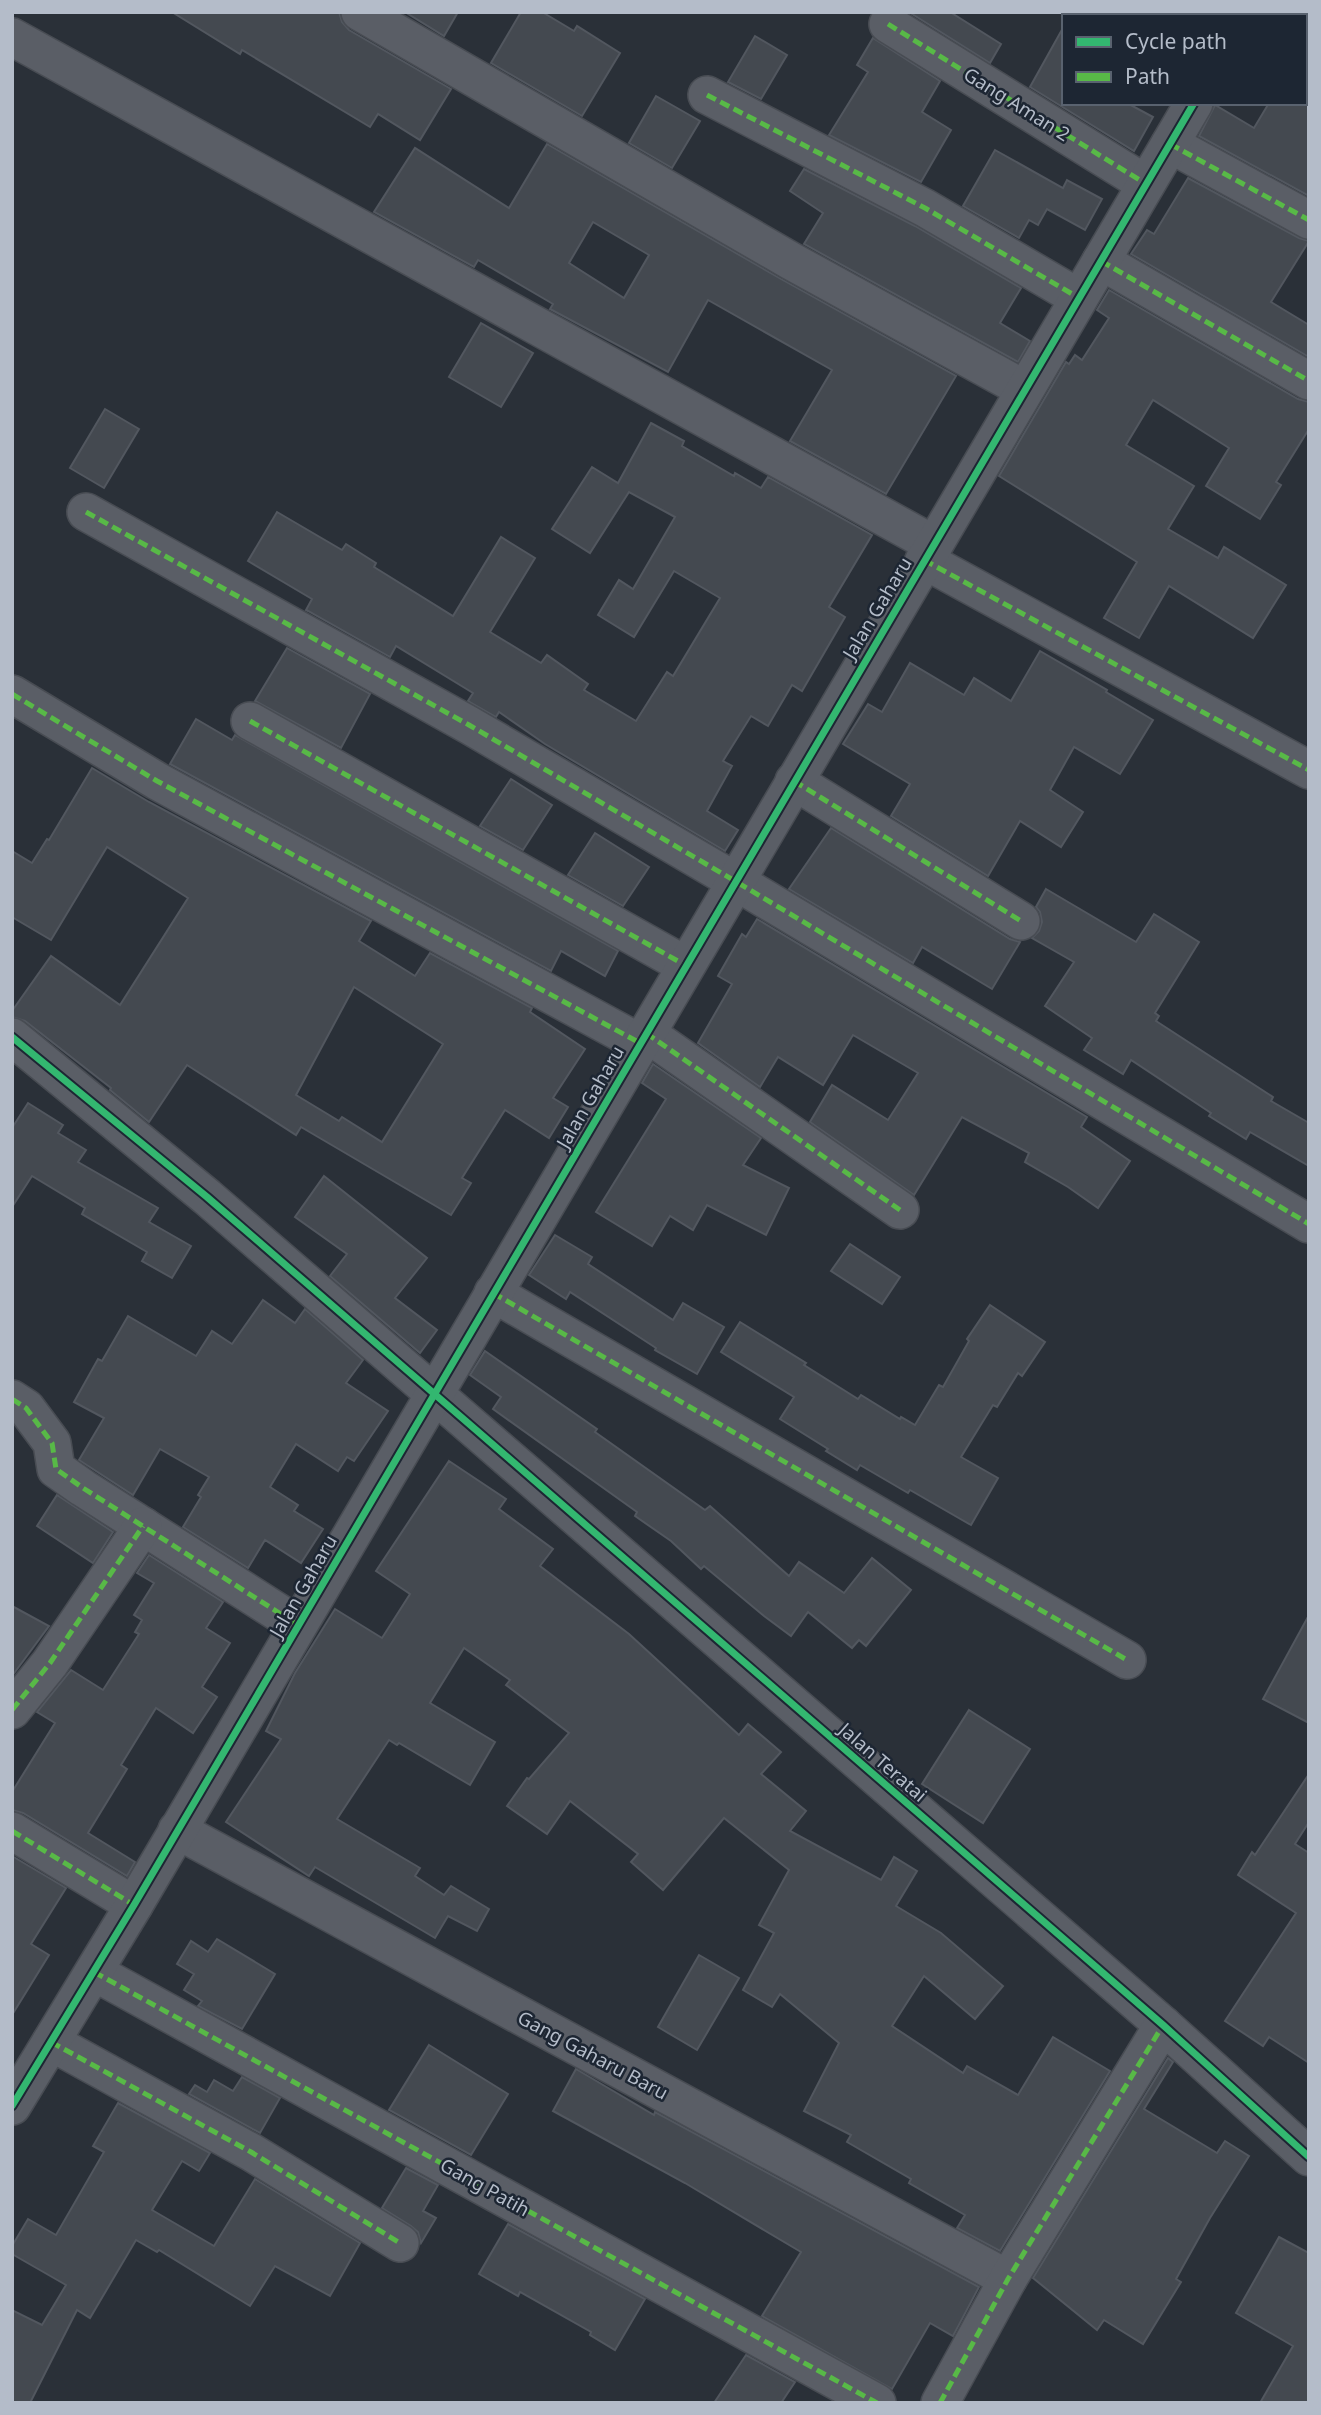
<svg xmlns="http://www.w3.org/2000/svg" width="1321" height="2415" font-family="'Noto Sans',sans-serif">
<rect width="100%" height="100%" fill="#2a3038"/>
<g fill="#444950" stroke="#52575f" stroke-width="2" fill-rule="evenodd">
<path d="M172,12H339L342,22L349,30L451,89L420,140L378,114L370,127L242,50L240,54Z"/>
<path d="M405,12H458L444,36Z"/>
<path d="M521,12H542L574,31L577,26L620,53L582,116L491,63Z"/>
<path d="M909,12H950L1001,44L990,63Z"/>
<path d="M1064,26V103H1127L1153,117L1134,151L1030,87Z"/>
<path d="M755,36L787,55L761,99L728,82Z"/>
<path d="M873,38L940,81L922,112L951,130L921,182L829,135L868,72L857,65Z"/>
<path d="M656,96L700,121L672,168L629,143Z"/>
<path d="M1269,103H1309V196L1199,136L1215,105L1254,128Z"/>
<path d="M547,144L781,279L956,376L886,494L790,441L832,370L708,300L668,372L550,309L553,304L478,260L474,267L374,212L415,148L509,208ZM593,222L649,255L624,298L569,263Z"/>
<path d="M995,150L1063,188L1067,180L1102,199L1085,230L1047,209L1038,225L1029,220L1019,238L963,206Z"/>
<path d="M804,169L915,226L1021,288L1000,323L1030,341L1018,362L804,244L823,213L790,191Z"/>
<path d="M1188,178L1299,238L1309,241L1271,302L1309,325V357L1131,254L1147,230L1154,234Z"/>
<path d="M1109,290L1298,399L1309,402V429L1276,482L1281,485L1260,519L1206,486L1229,448L1153,400L1126,445L1194,486L1168,529L1218,558L1224,547L1286,585L1253,638L1169,586L1139,638L1104,618L1137,562L999,476L1066,362L1069,364L1075,355L1082,360L1109,318L1097,310Z"/>
<path d="M481,323L533,353L501,407L449,377Z"/>
<path d="M105,409L139,429L104,488L70,468Z"/>
<path d="M651,423L684,441L682,446L734,476L735,473L761,488L768,477L872,535L829,607L845,617L802,691L792,685L768,726L751,716L723,761L732,766L707,811L738,830L725,851L545,744L499,712L496,717L468,701L473,693L396,646L390,657L308,611L306,610L312,599L248,561L277,512L342,550L346,544L376,563L374,567L453,616L501,537L535,558L490,632L541,663L547,655L588,684L584,690L636,721L667,672L673,676L720,598L674,571L634,637L598,615L619,580L633,589L675,517L629,492L590,553L552,529L592,467L618,483Z"/>
<path d="M287,648L370,694L341,748L255,701Z"/>
<path d="M1040,651L1107,690L1106,692L1153,720L1120,774L1074,747L1050,790L1083,812L1061,847L1020,821L988,876L891,816L910,784L843,744L868,704L882,712L910,663L964,695L974,678L1011,701Z"/>
<path d="M196,719L232,740L235,735L618,951L605,976L561,951L551,971L170,764Z"/>
<path d="M92,768L149,802L371,921L359,941L415,976L430,953L532,1008L530,1012L585,1049L553,1098L568,1107L549,1138L505,1110L462,1178L471,1183L451,1215L301,1127L296,1135L187,1065L149,1122L110,1090L111,1088L25,1021L12,1017V1011L51,956L120,1005L188,898L107,847L51,940L12,917V851L32,863L47,839L49,840ZM354,987L443,1044L382,1142L342,1117L339,1121L296,1095Z"/>
<path d="M511,779L552,805L523,850L480,826Z"/>
<path d="M831,828L1010,939L1020,942L992,989L922,947L913,963L789,889Z"/>
<path d="M595,833L649,867L623,906L568,875Z"/>
<path d="M1046,889L1136,942L1154,914L1199,942L1155,1013L1159,1016L1156,1021L1273,1097L1271,1101L1309,1123V1166L1250,1132L1246,1139L1209,1116L1211,1113L1131,1060L1123,1074L1084,1050L1092,1038L1045,1006L1074,962L1032,938L1039,931L1042,922L1040,912L1036,907Z"/>
<path d="M757,919L1087,1117L1081,1127L1130,1161L1098,1208L1068,1187L1025,1162L1029,1153L962,1117L914,1195L810,1122L832,1085L888,1120L918,1073L853,1035L823,1085L778,1057L760,1087L698,1043L732,984L718,976L742,934L746,937Z"/>
<path d="M653,1064L761,1138L743,1165L789,1188L766,1235L707,1205L693,1230L670,1216L652,1246L596,1212L666,1099L642,1083Z"/>
<path d="M28,1103L63,1125L58,1133L86,1150L78,1162L158,1208L149,1222L191,1246L172,1278L142,1261L147,1252L82,1214L85,1208L32,1176L12,1207V1128Z"/>
<path d="M324,1176L427,1258L395,1298L437,1330L420,1353L330,1276L347,1254L295,1217Z"/>
<path d="M555,1235L592,1257L588,1264L673,1320L683,1303L724,1327L697,1374L655,1350L656,1348L570,1292L566,1299L529,1275Z"/>
<path d="M850,1244L900,1277L882,1304L831,1271Z"/>
<path d="M263,1300L295,1323L305,1309L363,1360L346,1383L388,1411L354,1461L347,1457L338,1471L296,1444L270,1487L298,1505L294,1511L323,1529L301,1563L265,1540L248,1568L183,1527L201,1497L198,1495L209,1477L160,1449L133,1495L79,1460L104,1418L74,1402L98,1359L102,1361L128,1316L196,1356L212,1331L232,1344Z"/>
<path d="M990,1305L1045,1342L1022,1376L1018,1373L997,1407L993,1405L961,1457L998,1478L971,1525L910,1490L908,1493L860,1465L857,1470L826,1451L828,1449L780,1419L794,1397L721,1352L740,1322L806,1363L804,1365L858,1399L861,1395L900,1419L901,1417L915,1425L939,1385L943,1387L969,1341L967,1339Z"/>
<path d="M485,1351L597,1429L595,1432L705,1510L710,1506L789,1576L799,1562L844,1593L872,1558L911,1590L866,1646L859,1640L852,1648L808,1612L791,1636L764,1616L704,1566L701,1569L671,1541L635,1516L637,1512L493,1409L501,1397L470,1375Z"/>
<path d="M449,1461L506,1499L499,1509L553,1549L540,1566L629,1634L739,1735L748,1724L781,1752L761,1774L806,1811L790,1831L881,1880L894,1857L917,1871L896,1906L941,1933L1003,1986L975,2019L924,1976L892,2026L963,2073L967,2066L1018,2095L1053,2037L1110,2071L1000,2251L957,2228L965,2215L909,2183L911,2179L847,2142L851,2135L804,2111L839,2043L780,1994L772,2007L743,1990L774,1933L759,1925L789,1870L724,1818L663,1890L631,1862L638,1854L570,1801L547,1834L507,1806L527,1778L529,1779L569,1733L506,1685L510,1680L464,1648L430,1703L495,1742L470,1785L399,1743L397,1745L389,1740L337,1819L420,1868L415,1876L444,1895L451,1886L489,1909L477,1931L448,1916L435,1938L315,1867L309,1876L226,1822L281,1739L266,1731L295,1673L335,1609L382,1638L410,1594L376,1571Z"/>
<path d="M57,1495L113,1532L93,1563L37,1526Z"/>
<path d="M149,1555L223,1602L206,1628L230,1643L202,1687L217,1697L193,1733L156,1708L121,1765L127,1769L88,1833L135,1862L127,1876L23,1813L12,1810V1792L55,1723L37,1712L71,1670L103,1690L139,1634L135,1632L142,1620L134,1615L154,1583L137,1573Z"/>
<path d="M12,1606L49,1626L12,1676Z"/>
<path d="M1309,1615V1723L1263,1699Z"/>
<path d="M969,1710L1030,1749L983,1823L922,1784Z"/>
<path d="M1309,1774V1822L1295,1844L1309,1853V2063L1269,2037L1263,2046L1225,2021L1296,1913L1238,1875L1252,1852L1255,1855Z"/>
<path d="M12,1856L66,1888L31,1944L49,1955L12,2015Z"/>
<path d="M217,1939L275,1974L242,2029L198,2006L202,2001L184,1990L194,1974L177,1964L191,1941L208,1952Z"/>
<path d="M699,1955L739,1978L697,2050L658,2027Z"/>
<path d="M429,2045L508,2094L471,2155L389,2110Z"/>
<path d="M1168,2058L1173,2062L1144,2109L1217,2153L1225,2141L1249,2156L1210,2218L1176,2279L1181,2282L1143,2344L1104,2320L1097,2330L1033,2278Z"/>
<path d="M576,2069L654,2115L655,2112L979,2287L953,2336L930,2323L892,2389L762,2316L801,2252L685,2183L553,2111Z"/>
<path d="M242,2077L280,2098L260,2133L189,2094L195,2085L207,2092L214,2080L233,2091Z"/>
<path d="M118,2103L210,2153L199,2171L182,2161L152,2210L214,2246L255,2179L360,2243L330,2296L275,2266L250,2306L159,2250L157,2252L136,2240L90,2318L77,2310L30,2403H12V2310L42,2325L66,2285L12,2254V2246L28,2219L56,2235L104,2152L93,2146Z"/>
<path d="M406,2168L438,2185L423,2211L436,2218L421,2243L418,2232L411,2226L382,2208Z"/>
<path d="M508,2224L645,2299L615,2350L590,2335L591,2332L520,2292L518,2296L479,2274Z"/>
<path d="M1279,2237L1309,2253V2403H1260L1293,2346L1236,2313Z"/>
<path d="M746,2355L795,2382L781,2403H714Z"/>
</g>
<g fill="none" stroke-linecap="round" stroke-linejoin="round">
<defs>
<g id="minor">
<path d="M360,12L791,261L1024,389"/>
<path d="M1126,12L1132,16"/>
<path d="M1246,16L1248,12"/>
<path d="M888,24L1146,184"/>
<path d="M12,37L933,544"/>
<path d="M707,95L925,208L1079,298"/>
<path d="M1170,144L1309,220"/>
<path d="M1101,261L1309,381"/>
<path d="M86,512L469,725L735,881L1309,1224"/>
<path d="M924,560L1309,770"/>
<path d="M12,694L157,781L640,1043"/>
<path d="M250,721L685,965"/>
<path d="M794,781L1021,921"/>
<path d="M646,1033L900,1210"/>
<path d="M12,1037L207,1197L1163,2025L1309,2157"/>
<path d="M493,1293L1127,1660"/>
<path d="M12,1399L26,1408L52,1443L56,1469L83,1488L298,1625"/>
<path d="M12,1710L50,1663L143,1526"/>
<path d="M177,1830L1008,2279"/>
<path d="M12,1831L134,1905"/>
<path d="M94,1972L877,2403"/>
<path d="M51,2042L251,2152L400,2243"/>
<path d="M12,2106L134,1905L1194,103"/>
<path d="M940,2403L1008,2279L1163,2025"/>
</g>
</defs>
<use href="#minor" stroke="#484c53" stroke-width="40"/>
<use href="#minor" stroke="#5a5e66" stroke-width="37"/>
<g stroke="#58b947" stroke-width="5" stroke-dasharray="10 5" stroke-linecap="butt">
<path d="M1126,12L1132,16"/>
<path d="M888,24L1146,184"/>
<path d="M707,95L925,208L1079,298"/>
<path d="M1170,144L1309,220"/>
<path d="M1101,261L1309,381"/>
<path d="M86,512L469,725L735,881L1309,1224"/>
<path d="M924,560L1309,770"/>
<path d="M12,694L157,781L640,1043"/>
<path d="M250,721L685,965"/>
<path d="M794,781L1021,921"/>
<path d="M646,1033L900,1210"/>
<path d="M493,1293L1127,1660"/>
<path d="M12,1399L26,1408L52,1443L56,1469L83,1488L298,1625"/>
<path d="M12,1710L50,1663L143,1526"/>
<path d="M12,1831L134,1905"/>
<path d="M94,1972L877,2403"/>
<path d="M51,2042L251,2152L400,2243"/>
<path d="M940,2403L1008,2279L1163,2025"/>
</g>
<defs>
<g id="cycleway">
<path d="M12,1037L207,1197L1163,2025L1309,2157"/>
<path d="M12,2106L134,1905L1194,103"/>
</g>
</defs>
<use href="#cycleway" stroke="#1d2633" stroke-width="11"/>
<use href="#cycleway" stroke="#33b770" stroke-width="7"/>
</g>
<g text-anchor="middle" dominant-baseline="central" stroke-width="5" stroke-linejoin="round" paint-order="stroke">
<g font-size="19" fill="#b4bcc9" stroke="#1d2633">
<text transform="translate(1017 104) rotate(32)">Gang Aman 2</text>
<text transform="translate(877 608) rotate(-59)">Jalan Gaharu</text>
<text transform="translate(590 1097) rotate(-60)">Jalan Gaharu</text>
<text transform="translate(303 1586) rotate(-60)">Jalan Gaharu</text>
<text transform="translate(883 1762) rotate(41)">Jalan Teratai</text>
<text transform="translate(593 2055) rotate(28)">Gang Gaharu Baru</text>
<text transform="translate(485 2187) rotate(29)">Gang Patih</text>
</g>
</g>
<rect width="1321" height="2415" fill="none" stroke="#b4bcc9" stroke-width="28"/>
<rect x="1062" y="14" width="245" height="91" fill="#1d2633" stroke="#59626f" stroke-width="2"/>
<rect x="1076" y="37" width="35" height="10" fill="#33b770" stroke="#59626f" stroke-width="2"/>
<text x="1125" y="49" font-size="21" fill="#b4bcc9">Cycle path</text>
<rect x="1076" y="72" width="35" height="10" fill="#58b947" stroke="#59626f" stroke-width="2"/>
<text x="1125" y="84" font-size="21" fill="#b4bcc9">Path</text>
</svg>
